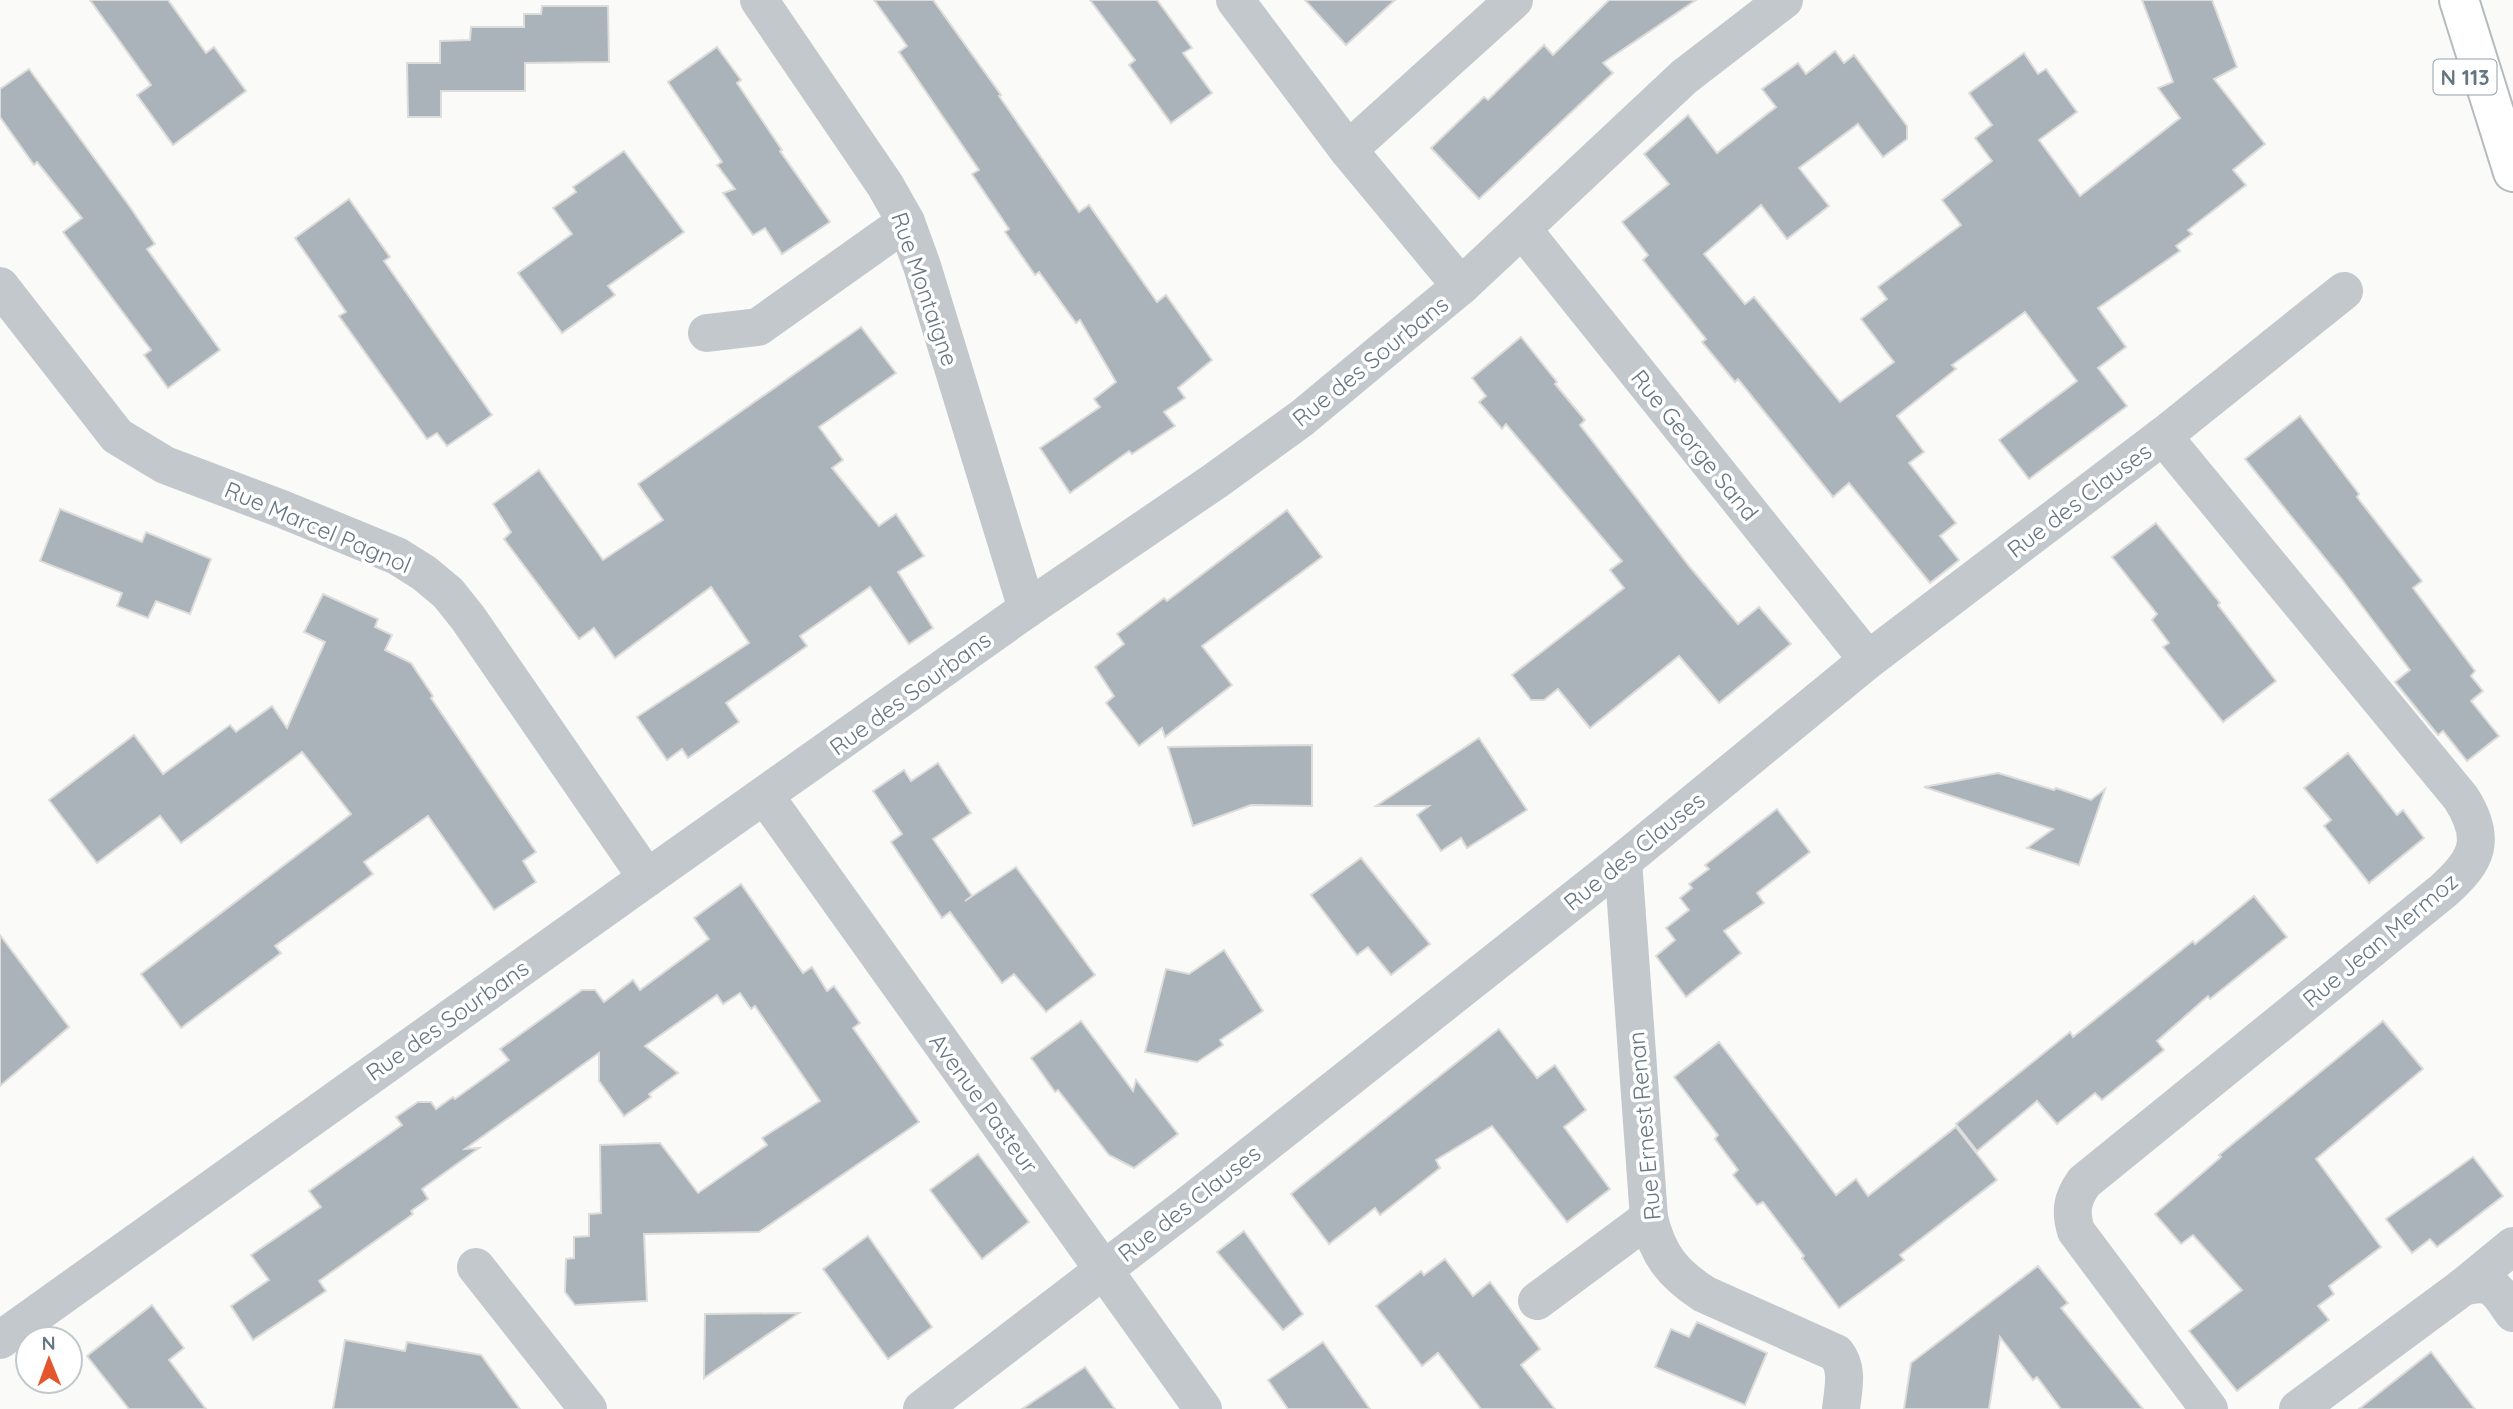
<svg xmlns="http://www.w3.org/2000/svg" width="2513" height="1409" font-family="Quicksand,sans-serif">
<rect width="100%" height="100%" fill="#fafaf8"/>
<g fill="#aab3b9" stroke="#dcdcda" stroke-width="2">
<path d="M90,0H168L206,53L214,47L246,91L173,145L137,95L151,85Z"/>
<path d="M874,0H933L1001,95L999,96L1079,212L1089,205L1157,302L1166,295L1212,360L1178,388L1185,398L1164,412L1175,426L1132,454L1129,451L1070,493L1040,448L1100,407L1094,399L1116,382L1080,320L1076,323L1039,272L1035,275L1005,232L1009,229L972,174L979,170L899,52L907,46Z"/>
<path d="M1090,0H1157L1192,48L1183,53L1212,93L1171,123L1129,65L1135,60Z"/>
<path d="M1305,0H1395L1346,45Z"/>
<path d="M1609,0H1696L1603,63L1613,73L1479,199L1431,148L1484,97L1488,100L1544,45L1553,55Z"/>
<path d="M2142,0H2212L2237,67L2214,79L2265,144L2233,170L2246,185L2188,230L2192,234L2176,246L2180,251L2098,308L2126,347L2098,368L2127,406L2029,479L1999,440L2077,381L2025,312L1952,365L1956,369L1897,416L1924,452L1909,463L1956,523L1940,536L1959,560L1930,583L1849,483L1833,497L1738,379L1735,382L1702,342L1706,339L1643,260L1648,255L1622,222L1669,184L1644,154L1688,115L1717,153L1776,107L1762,89L1798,63L1806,74L1835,51L1844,63L1854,55L1907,126V139L1883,157L1858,124L1799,168L1829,206L1787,239L1761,205L1704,254L1745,304L1754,297L1840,402L1894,362L1861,319L1887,299L1878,287L1961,225L1942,200L1992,161L1975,138L1992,125L1969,93L2024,53L2038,74L2046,69L2077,112L2039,140L2080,196L2180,118L2158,88L2173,82Z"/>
<path d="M542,6H608L609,62L525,63V91H441V117H408L407,63H440V41L470,40L471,27H524V14H541Z"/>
<path d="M717,47L741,80L737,83L782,150L780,151L830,222L782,254L765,228L753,235L723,193L735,189L717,165L722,162L668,82Z"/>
<path d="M29,69L130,207L155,244L147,249L220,350L168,388L144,355L151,350L63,232L82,218L37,162L34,165L0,117V89Z"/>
<path d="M624,151L684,232L608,286L615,295L562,333L518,273L572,234L553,208L576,192L573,187Z"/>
<path d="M349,199L390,257L384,261L492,415L447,446L437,433L427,439L339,316L346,312L295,238Z"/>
<path d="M861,327L896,373L819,427L843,460L832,468L879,526L896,514L924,556L898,572L933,628L909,644L870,587L800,636L807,646L726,703L739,722L688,758L682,749L667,760L637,717L749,643L711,587L615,658L594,628L579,639L504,539L511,532L493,504L539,470L603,560L663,520L638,484Z"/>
<path d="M1521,337L1557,382L1555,384L1585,420L1580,425L1689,566L1738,624L1759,607L1791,644L1719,703L1679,656L1590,728L1558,689L1544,700H1531L1512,675L1624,588L1610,570L1622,561L1506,424L1502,429L1479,402L1486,396L1472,378Z"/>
<path d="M2300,416L2359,494L2357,497L2422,581L2413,588L2475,671L2471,676L2483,691L2471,701L2499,736L2467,761L2443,731L2438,735L2395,682L2410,670L2341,578L2245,459Z"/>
<path d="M60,509L142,542L146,532L211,559L190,614L156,601L148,618L117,606L122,593L40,561Z"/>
<path d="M1287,510L1322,557L1202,646L1232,685L1165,737L1162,728L1139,746L1106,703L1114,696L1095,667L1124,644L1117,634L1164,598L1167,601Z"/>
<path d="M2156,523L2220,603L2218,605L2276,681L2223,722L2163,647L2169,643L2152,620L2157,614L2112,557Z"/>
<path d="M323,594L378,619L375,627L392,635L385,650L411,663L433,696L431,698L536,852L523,861L536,882L494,910L428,816L364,862L373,874L275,946L281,953L181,1028L141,974L351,814L302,752L181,843L160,816L97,863L49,800L134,735L163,774L230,725L236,732L272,706L287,728L325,642L304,632Z"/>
<path d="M1479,738L1527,810L1467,848L1461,838L1441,851L1417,815L1429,806H1376Z"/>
<path d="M1312,745V806L1251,805L1193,826L1168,747Z"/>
<path d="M2348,753L2397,815L2403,810L2424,838L2369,883L2324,826L2331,820L2304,788Z"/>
<path d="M938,763L971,813L933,839L972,896L965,901L1016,867L1095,975L1046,1012L1014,974L1002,983L950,912L942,918L891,842L902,834L873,791L904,770L911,781Z"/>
<path d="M1998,773L2054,790L2056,788L2091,800L2105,789L2079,865L2027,848L2053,829L1924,787Z"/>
<path d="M1777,809L1810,852L1757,893L1764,903L1724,931L1741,953L1686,997L1656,956L1675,940L1666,928L1689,910L1680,898L1692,888L1689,884L1709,869L1705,865Z"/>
<path d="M1361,858L1430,944L1391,975L1368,947L1357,955L1311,895Z"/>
<path d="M741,884L803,973L812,967L827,991L834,986L860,1023L853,1028L919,1122L759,1232L644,1234L647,1301L575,1305L565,1292L566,1259L574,1258V1237L589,1236V1214L601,1213L600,1145L660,1143L698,1193L767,1145L762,1138L820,1101L755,1006L751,1009L740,993L723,1004L717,995L645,1046L678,1073L649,1094L651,1097L624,1116L599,1081V1053L465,1149L479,1148L422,1189L428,1199L411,1211L413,1214L319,1281L326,1291L253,1340L231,1306L269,1280L251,1255L321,1207L309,1191L402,1125L396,1117L418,1102H431L436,1109L453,1097L455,1099L509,1060L500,1049L582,990H595L604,1002L633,980L640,990L709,939L694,918Z"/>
<path d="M2254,896L2287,937L2210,999L2208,996L2157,1041L2164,1050L2102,1100L2095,1093L2057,1124L2037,1101L1977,1151L1956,1124L2070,1032L2073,1037L2193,941L2195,944Z"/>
<path d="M0,935L69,1027L0,1086Z"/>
<path d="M1224,950L1263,1011L1220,1040L1223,1045L1197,1062L1145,1052L1166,969L1189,974Z"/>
<path d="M1081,1021L1133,1091L1136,1080L1178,1134L1134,1168L1109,1155L1058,1090L1055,1092L1031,1058Z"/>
<path d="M2383,1021L2423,1069L2316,1159L2381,1247L2329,1286L2334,1294L2318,1306L2329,1320L2237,1391L2189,1331L2242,1290L2193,1235L2181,1244L2155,1214L2221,1157L2219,1155Z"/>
<path d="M1499,1029L1537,1078L1555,1065L1586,1110L1564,1127L1610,1189L1567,1222L1492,1126L1436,1160L1440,1168L1380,1215L1375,1208L1329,1244L1291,1194Z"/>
<path d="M1719,1042L1836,1195L1856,1179L1868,1196L1956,1127L1997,1180L1900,1255L1904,1260L1839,1308L1802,1258L1804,1256L1763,1202L1757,1205L1733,1175L1738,1170L1715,1139L1718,1135L1674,1077Z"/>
<path d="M978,1154L1029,1222L982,1259L930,1190Z"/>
<path d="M2473,1157L2503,1196L2437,1247L2430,1239L2412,1253L2386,1219Z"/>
<path d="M1244,1231L1303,1314L1283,1330L1217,1252Z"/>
<path d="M868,1236L932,1327L888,1359L823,1269Z"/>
<path d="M1445,1259L1473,1296L1490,1282L1540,1349L1521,1365L1555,1409H1481L1438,1353L1422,1366L1376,1306L1421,1271L1424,1275Z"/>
<path d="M2038,1266L2068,1303L2061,1308L2143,1409H2061L2037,1377L2033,1380L2000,1337L1989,1409H1904L1911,1363Z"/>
<path d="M152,1305L184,1348L169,1360L206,1409H129L87,1356Z"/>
<path d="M799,1313L704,1378L705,1314Z"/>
<path d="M1697,1322L1767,1353L1745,1405L1655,1367L1671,1329L1689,1337Z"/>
<path d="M345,1340L405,1351L407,1342L481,1355L520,1409H333Z"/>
<path d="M1323,1342L1335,1359L1370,1409H1288L1268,1380Z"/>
<path d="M2431,1352L2475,1409H2359Z"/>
<path d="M1085,1367L1115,1409H1022Z"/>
</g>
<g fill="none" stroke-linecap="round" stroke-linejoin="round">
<defs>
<path id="major" d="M2459,0L2513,172"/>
</defs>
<use href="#major" stroke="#b5babe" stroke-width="42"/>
<g stroke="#c3c8cc" stroke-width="38">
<path d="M759,0L885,185L906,222L922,266L1027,609"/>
<path d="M1235,0L1348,150"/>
<path d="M1523,230L1868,660"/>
<path d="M0,286L117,436L165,465L282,509L397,556L424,573L448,593L468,618L647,878"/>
<path d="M1461,286L1348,150L1514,0"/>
<path d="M707,333L758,327L906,222"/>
<path d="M2163,436L2461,798C2487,839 2478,860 2443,891L2084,1182C2072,1199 2070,1211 2076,1231L2209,1409"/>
<path d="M765,796L1203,1409"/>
<path d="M1623,861L1649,1218C1658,1255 1672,1273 1704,1294L1836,1353C1849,1369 1843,1390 1841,1409"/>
<path d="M476,1267L588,1409"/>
<path d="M2463,1287L2513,1246"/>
<path d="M1537,1301L1649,1218"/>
<path d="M0,1340L647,878L1027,609L1215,481L1302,418L1461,286L1684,77L1784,0"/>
<path d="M922,1409L1187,1206L1623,861L1868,660L2163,436L2344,291"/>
<path d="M2298,1409L2463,1287C2493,1279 2497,1290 2513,1313"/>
</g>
<use href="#major" stroke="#fff" stroke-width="38"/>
</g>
<g text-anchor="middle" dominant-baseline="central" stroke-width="7" stroke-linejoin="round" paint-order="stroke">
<rect fill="#fff" stroke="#939fa8" stroke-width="2" x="2433.5" y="59.5" width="63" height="35" rx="5"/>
<g font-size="21" font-weight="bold" fill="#657683">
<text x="2465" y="77">N 113</text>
</g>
<g font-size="23" fill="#657683" stroke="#fff">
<text transform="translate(925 289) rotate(71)">Rue Montaigne</text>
<text transform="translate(1370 361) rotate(-39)">Rue des Sourbans</text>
<text transform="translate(1695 445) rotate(51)">Rue George Sand</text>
<text transform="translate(2079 500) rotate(-37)">Rue des Clauses</text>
<text transform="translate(318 527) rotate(23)">Rue Marcel Pagnol</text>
<text transform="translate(910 693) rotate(-36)">Rue des Sourbans</text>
<text transform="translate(1634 851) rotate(-39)">Rue des Clauses</text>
<text transform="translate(2380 940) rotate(-40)">Rue Jean Mermoz</text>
<text transform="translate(447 1020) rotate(-35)">Rue des Sourbans</text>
<text transform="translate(984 1103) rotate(54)">Avenue Pasteur</text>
<text transform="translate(1644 1126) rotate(-95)">Rue Ernest Renan</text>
<text transform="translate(1189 1203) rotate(-38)">Rue des Clauses</text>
</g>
</g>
<g transform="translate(49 1360) rotate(359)"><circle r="33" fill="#ffffff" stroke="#c1c8cd" stroke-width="2"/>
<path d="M0-5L12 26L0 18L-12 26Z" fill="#e4572e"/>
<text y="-10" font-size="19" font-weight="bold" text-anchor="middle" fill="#657683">N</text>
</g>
</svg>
